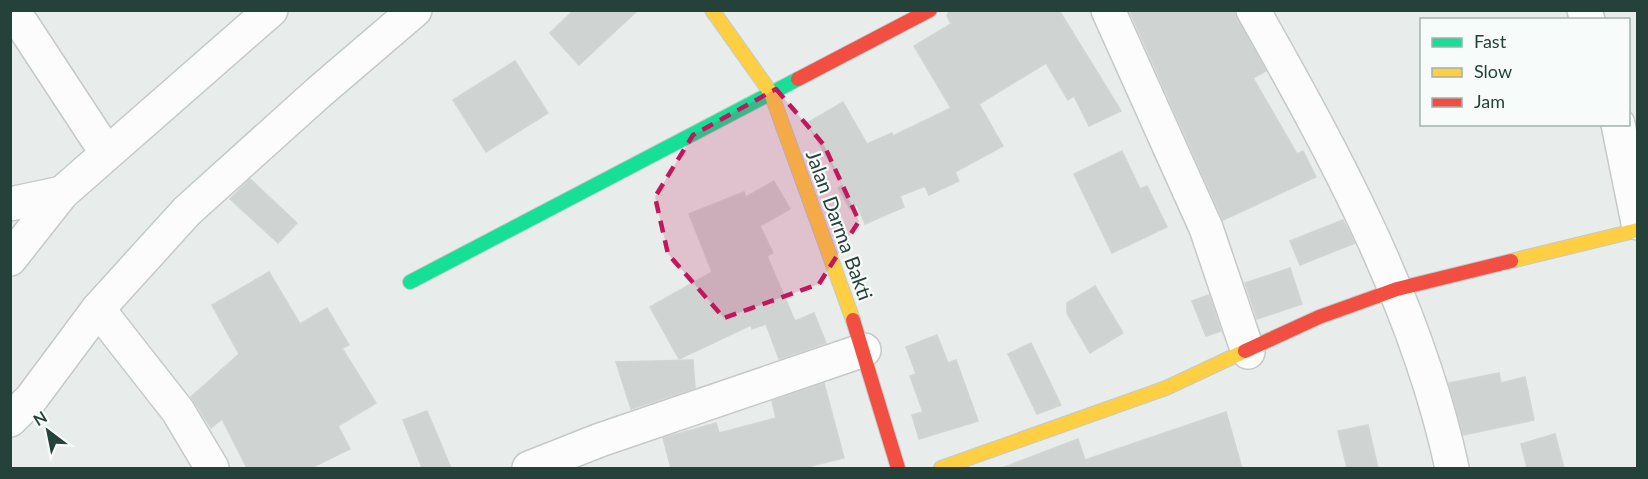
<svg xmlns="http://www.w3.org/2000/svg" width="1648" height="479" font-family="Lato,sans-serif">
<rect width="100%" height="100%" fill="#e8edeb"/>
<g fill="#cfd4d2" stroke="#d1d6d4" stroke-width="1.5">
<path d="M574,10H638L579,65L550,33Z"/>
<path d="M949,10H1059L1121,111L1089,126L1074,96L1068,100L1046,63L979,104L1003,146L955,172L959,181L929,195L925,186L900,196L904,207L865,224L857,205L850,209L838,188L843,185L807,123L843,102L867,144L892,133L893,136L951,108L914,46L951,24L947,16Z"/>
<path d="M1129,10H1234L1266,71L1253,78L1297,154L1303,151L1316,177L1223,220Z"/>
<path d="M515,61L548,113L486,152L453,100Z"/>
<path d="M1122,151L1140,189L1147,186L1167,227L1112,253L1074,174Z"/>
<path d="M250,179L297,223L278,243L230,199Z"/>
<path d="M774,181L790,209L760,226L773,253L767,256L795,321L814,313L826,343L779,359L766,324L752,329L751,325L679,359L650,307L712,272L689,214L744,192L746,197Z"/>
<path d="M1343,220L1355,243L1300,265L1290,241Z"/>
<path d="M1290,268L1302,304L1257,319L1245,283Z"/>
<path d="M269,272L300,324L327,308L349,345L342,348L376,403L338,426L350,449L311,468H247L222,419L211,428L191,397L239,354L212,305Z"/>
<path d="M1095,286L1123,333L1090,353L1067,313V303Z"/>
<path d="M1209,295L1221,331L1206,336L1192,301Z"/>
<path d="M937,335L948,363L956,360L978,421L919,439L912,415L923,412L910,376L916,374L906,347Z"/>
<path d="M1031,343L1061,405L1037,414L1008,354Z"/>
<path d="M693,360L695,388L631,409L616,362Z"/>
<path d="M1499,373L1501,383L1525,377L1534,420L1463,435L1449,383Z"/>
<path d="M824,383L844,458L803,468H671L663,438L716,423L719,433L776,418L772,401Z"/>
<path d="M427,411L451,468H422L403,420Z"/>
<path d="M1226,412L1242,468H1002L1078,439L1085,460Z"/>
<path d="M1368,425L1378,468H1347L1338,431Z"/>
<path d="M1555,434L1564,468H1527L1521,444Z"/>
</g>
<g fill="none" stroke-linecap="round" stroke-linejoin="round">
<defs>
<g id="street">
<path d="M1108,10L1206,228L1248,352"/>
<path d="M1253,10C1335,155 1417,305 1452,468"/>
<path d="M1584,10L1588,20"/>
<path d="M10,15L22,24L106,152"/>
<path d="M1618,124L1638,223"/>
<path d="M10,204L62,193"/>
<path d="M10,259L62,193L271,10"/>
<path d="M98,309L178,411L212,468"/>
<path d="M10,420L31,399L98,309L187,211L318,93L415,10"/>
<path d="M529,468L600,440L864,350"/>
</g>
<path id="fast" d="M410,282L798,79"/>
<g id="slow">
<path d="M712,10L771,93L853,320"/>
<path d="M1511,261L1638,230"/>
<path d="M941,468L1166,388L1245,351"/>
</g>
<g id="jam">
<path d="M798,79L930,10"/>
<path d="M853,320L898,468"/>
<path d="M1245,351L1319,317L1397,289L1511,261"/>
</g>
</defs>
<use href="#street" stroke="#c5cac8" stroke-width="36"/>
<use href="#fast" stroke="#c3cbc8" stroke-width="16"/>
<use href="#slow" stroke="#c3cbc8" stroke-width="16"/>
<use href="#jam" stroke="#c3cbc8" stroke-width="16"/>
<use href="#street" stroke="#fcfcfc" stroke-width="33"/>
<use href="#fast" stroke="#16e098" stroke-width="14"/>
<use href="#slow" stroke="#ffcf43" stroke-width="14"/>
<use href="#jam" stroke="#f24e42" stroke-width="14"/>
</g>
<path fill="#c2185b" fill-opacity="0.2" stroke="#c2185b" stroke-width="4.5" stroke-dasharray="12 8" stroke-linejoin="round" d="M776,89L824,145L859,221L819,284L724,318L668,254L655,197L693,135Z"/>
<g text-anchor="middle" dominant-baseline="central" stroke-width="4.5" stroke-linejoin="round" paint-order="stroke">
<g font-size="20" fill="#24423a" stroke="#f7fbf9">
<text transform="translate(840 225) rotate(70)">Jalan Darma Bakti</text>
</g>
</g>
<rect width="1648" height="479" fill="none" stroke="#24423a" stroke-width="24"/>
<rect x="1420" y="18" width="210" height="108" fill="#f7fbf9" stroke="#a3b1ad" stroke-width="1.5"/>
<rect x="1432" y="38" width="30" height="9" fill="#16e098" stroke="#a3b1ad" stroke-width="1.5"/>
<text x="1474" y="48" font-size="18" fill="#24423a">Fast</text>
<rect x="1432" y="68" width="30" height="9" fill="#ffcf43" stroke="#a3b1ad" stroke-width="1.5"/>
<text x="1474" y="78" font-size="18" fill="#24423a">Slow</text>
<rect x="1432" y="98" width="30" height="9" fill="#f24e42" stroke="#a3b1ad" stroke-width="1.5"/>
<text x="1474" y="108" font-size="18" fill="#24423a">Jam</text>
<g transform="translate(48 431) rotate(328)" stroke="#f7fbf9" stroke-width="4.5" paint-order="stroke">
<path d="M0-4.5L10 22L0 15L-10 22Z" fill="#24423a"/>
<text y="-9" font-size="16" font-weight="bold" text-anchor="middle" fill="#24423a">N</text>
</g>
</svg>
